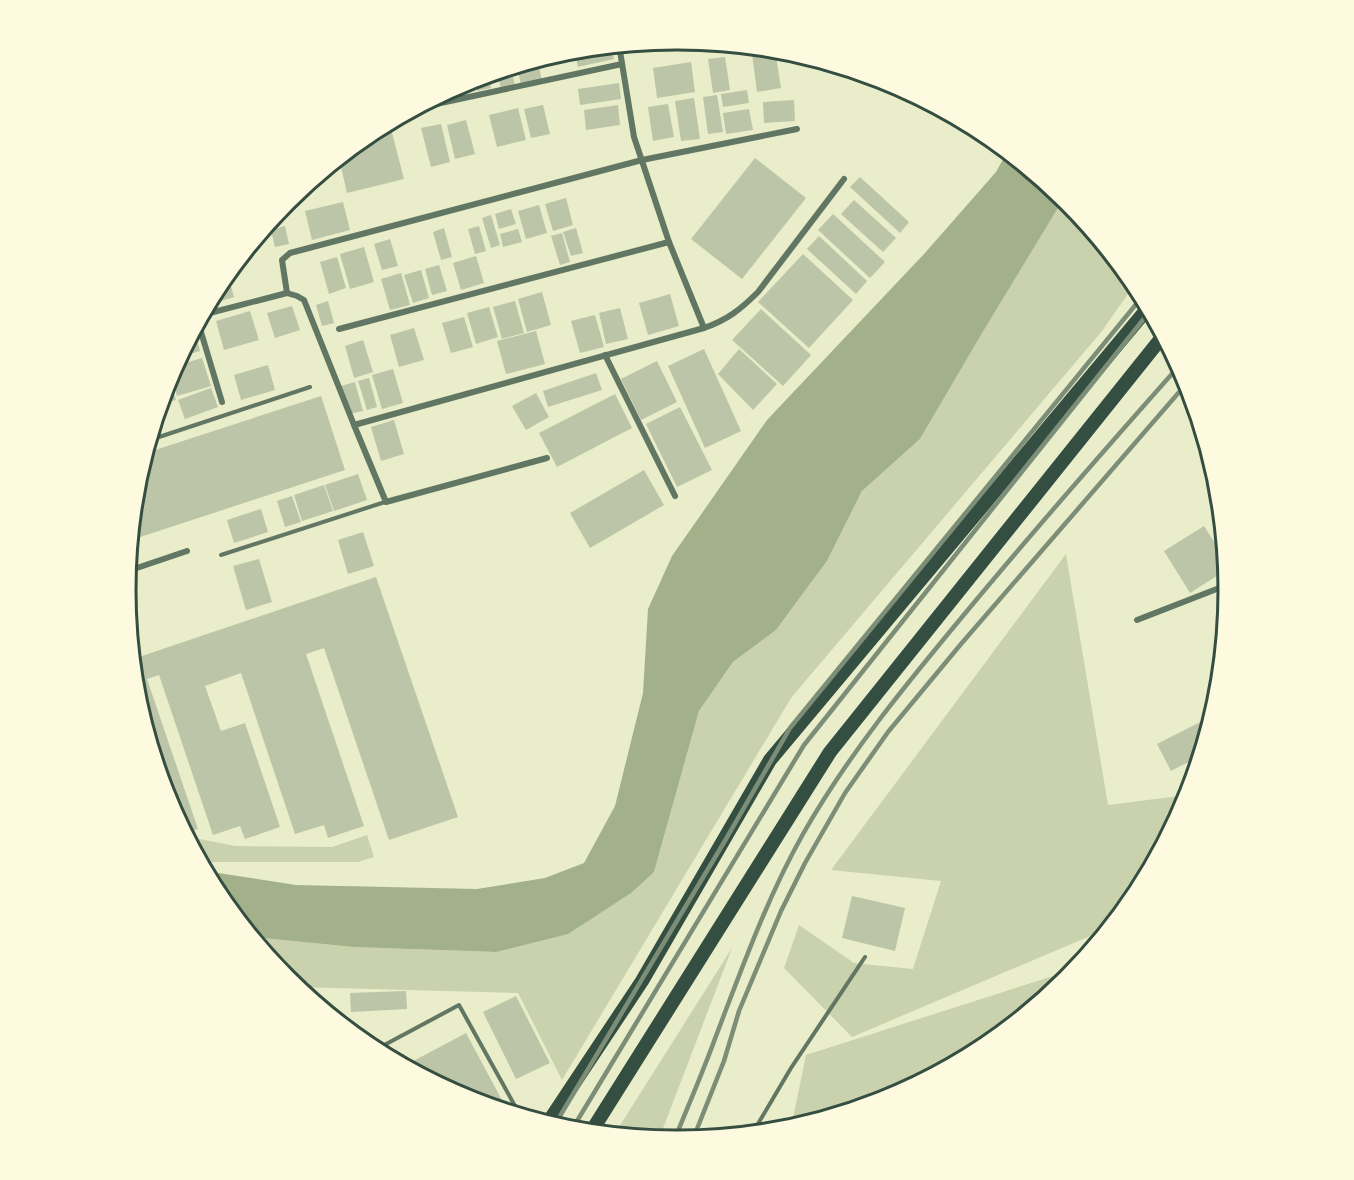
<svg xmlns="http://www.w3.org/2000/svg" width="1354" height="1180" font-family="Cabin,sans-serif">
<rect width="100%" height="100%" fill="#e9edc9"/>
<g fill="#cad2ad">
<path d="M1064,198L1135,284L1102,331L791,698L562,1080L518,993L296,987L287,979L252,937L354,947L496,952L654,872L699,711L733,662L776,630L827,561L862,491L920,439L981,335Z"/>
<path d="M1066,554L1108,805L1179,796L1189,791L1186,801L1135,896L1109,928L852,1037L784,968L799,925L854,963L913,969L941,881L831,870Z"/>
<path d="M367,835L374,857L358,862H201L190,843L200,839L235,846L332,847Z"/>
<path d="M732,948L659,1139L614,1135Z"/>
<path d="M1075,969L1066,980L983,1048L888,1099L791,1128L806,1055Z"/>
</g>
<path fill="#a3b18a" d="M1007,152L1064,198L981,335L920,439L862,491L827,561L776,630L733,662L699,711L654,872L631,893L568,934L496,952L354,947L252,937L219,896L205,871L296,885L477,889L545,878L584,863L615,806L643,693L648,609L672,556L767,420L924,254L996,172Z"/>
<g fill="#bcc5a7">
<path d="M609,46H610L614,59L578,67L575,54Z"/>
<path d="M775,50L781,88L757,92L752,54Z"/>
<path d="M725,57L730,90L713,93L708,59Z"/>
<path d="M537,59L542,80L521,85L517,66Z"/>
<path d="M691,62L695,92L657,98L653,68Z"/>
<path d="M511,67L515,86L501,89L497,72Z"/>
<path d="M489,74L491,88L477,91L475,78Z"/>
<path d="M619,83L621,99L580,105L578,89Z"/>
<path d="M747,90L749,103L723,107L721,94Z"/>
<path d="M717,95L723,132L708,134L703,97Z"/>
<path d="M694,98L700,139L681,141L675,101Z"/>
<path d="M794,100L795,121L764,123L763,102Z"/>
<path d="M668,104L674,137L653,141L648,107Z"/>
<path d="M543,105L550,134L531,138L524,109Z"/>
<path d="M618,105L620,125L586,130L584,110Z"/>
<path d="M518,108L526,140L497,147L489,115Z"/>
<path d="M749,109L753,130L726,134L723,113Z"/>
<path d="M466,120L475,154L455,159L447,125Z"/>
<path d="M441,124L450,162L431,167L421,128Z"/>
<path d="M391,129L404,179L347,193L339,158L368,135Z"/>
<path d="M755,158L806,198L742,279L691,239Z"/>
<path d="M860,177L909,222L900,233L850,187Z"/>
<path d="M566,198L573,225L553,231L545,204Z"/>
<path d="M854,200L896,238L883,252L841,214Z"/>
<path d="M343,202L350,230L312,240L305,211Z"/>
<path d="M539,205L547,233L526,239L518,211Z"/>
<path d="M283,206L286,217L270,221Z"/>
<path d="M511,209L516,224L499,229L495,214Z"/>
<path d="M833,214L885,262L870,278L818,230Z"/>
<path d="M491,215L500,245L491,248L482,218Z"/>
<path d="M285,226L289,244L275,247L271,230Z"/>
<path d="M479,226L486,251L475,254L468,229Z"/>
<path d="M444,228L452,257L441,260L433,232Z"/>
<path d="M576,228L583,253L571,256L563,232Z"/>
<path d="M518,229L522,242L503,247L500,234Z"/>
<path d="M562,233L570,262L560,265L551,236Z"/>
<path d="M819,236L867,281L856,294L807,249Z"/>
<path d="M390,239L398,266L382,270L374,244Z"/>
<path d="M364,247L374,282L350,289L340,254Z"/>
<path d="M803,254L853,300L809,348L758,302Z"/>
<path d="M476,256L484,283L461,290L453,263Z"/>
<path d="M337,257L346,288L329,294L320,262Z"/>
<path d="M439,265L447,291L432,295L425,269Z"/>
<path d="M421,270L429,298L413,303L404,275Z"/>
<path d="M401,273L410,305L390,310L381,279Z"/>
<path d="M228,276L234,297L208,305L219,284Z"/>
<path d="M542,292L551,325L527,332L518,299Z"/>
<path d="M670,294L679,326L648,335L639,303Z"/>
<path d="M328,301L334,323L322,326L316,305Z"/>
<path d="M515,301L524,333L502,339L493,307Z"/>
<path d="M292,306L300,330L275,338L267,313Z"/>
<path d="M489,307L498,337L476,344L467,313Z"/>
<path d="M620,308L628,339L606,344L599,313Z"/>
<path d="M761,309L811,355L783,386L732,340Z"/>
<path d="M250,311L259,340L224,350L216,321Z"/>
<path d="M595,315L604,347L580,353L571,321Z"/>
<path d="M464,317L473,347L451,353L442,323Z"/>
<path d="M414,328L424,360L399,367L390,335Z"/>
<path d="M194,330L200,351L187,355L185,348Z"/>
<path d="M536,331L545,364L506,374L497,341Z"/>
<path d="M363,340L373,372L354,378L345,346Z"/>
<path d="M704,349L741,431L705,448L668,366Z"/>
<path d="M739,349L777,384L753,410L718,374Z"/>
<path d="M202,358L211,386L177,396L171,374L175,366Z"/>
<path d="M657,361L677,402L641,420L621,379Z"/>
<path d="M268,365L275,390L241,400L234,375Z"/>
<path d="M393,369L403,403L382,409L372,375Z"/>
<path d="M596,373L602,390L548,407L543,391Z"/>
<path d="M169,377L176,400L160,404L168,379Z"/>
<path d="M369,378L377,407L367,410L358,381Z"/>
<path d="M355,382L363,411L349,414L341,386Z"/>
<path d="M211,388L218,407L185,419L178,400Z"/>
<path d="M536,393L549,417L526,430L512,406Z"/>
<path d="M615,394L632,428L557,467L539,433Z"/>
<path d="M321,396L345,470L131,540L137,482L146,453Z"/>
<path d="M680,407L712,470L677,487L646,424Z"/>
<path d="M394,420L404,454L381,461L371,427Z"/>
<path d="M644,470L664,505L590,548L570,513Z"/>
<path d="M358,474L367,500L334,511L325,485Z"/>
<path d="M324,485L333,511L302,521L294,495Z"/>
<path d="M292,496L301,522L285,527L277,501Z"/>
<path d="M261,509L268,532L234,543L227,520Z"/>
<path d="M1204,526L1225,559L1226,570L1190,593L1164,551Z"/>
<path d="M363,532L374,566L348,574L338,540Z"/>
<path d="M259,559L272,602L246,610L233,566Z"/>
<path d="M376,577L458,817L389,840L324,648L306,654L364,826L328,838L324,825L295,834L241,673L205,686L221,731L245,723L280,827L245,839L240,826L213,835L159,675L147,679L198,829L185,833L168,801L137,697L133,659Z"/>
<path d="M1212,716L1200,756L1171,771L1157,744Z"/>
<path d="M852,896L905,908L895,951L842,938Z"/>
<path d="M406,991L407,1009L351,1012L350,993Z"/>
<path d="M516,996L550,1063L516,1079L483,1012Z"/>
<path d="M466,1033L504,1104L496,1108L466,1099L404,1066Z"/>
</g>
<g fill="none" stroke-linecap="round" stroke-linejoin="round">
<g stroke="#617663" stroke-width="4">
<path d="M150,440L310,387"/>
<path d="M221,555L385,502"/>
<path d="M375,1050L459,1005L520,1115"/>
<path d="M752,1134L791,1068L865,957"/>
</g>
<g stroke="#617663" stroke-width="6">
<path d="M619,45L683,40"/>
<path d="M413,109L622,64"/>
<path d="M287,293L282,260L290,253L642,160L797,129"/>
<path d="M202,315L287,293L297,296L304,300L354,425L704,328L669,242L634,137L619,45"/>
<path d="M198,322L222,402"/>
<path d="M704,328C727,320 740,310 758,292L844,179"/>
<path d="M339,329L669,242"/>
<path d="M605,355L675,496"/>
<path d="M354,425L386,502L547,458"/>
<path d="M128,571L187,551"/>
<path d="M1137,620L1227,585"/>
</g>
<g stroke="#344e41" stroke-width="14">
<path d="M547,1124L642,981L770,760L1148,308"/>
<path d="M591,1132L830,752L1163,336"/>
</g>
<g stroke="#7c8e77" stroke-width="4.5">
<path d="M554,1126L726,839L790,728L1142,297"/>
<path d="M571,1131L804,745L1150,311"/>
<path d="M693,1139L724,1061L739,1011L781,911L805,863L845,793L888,732L961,644L1187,383"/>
<path d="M674,1141C688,1106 703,1072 716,1036C742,968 767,898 803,834C849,753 908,682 967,611C1036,528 1107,447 1179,366"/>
</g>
</g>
<path d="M0 0H1354V1180H0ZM676 50H678A540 540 0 0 1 1218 590V590A540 540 0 0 1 678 1130H676A540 540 0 0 1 136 590V590A540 540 0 0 1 676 50Z" fill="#fefae0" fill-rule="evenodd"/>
<path fill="none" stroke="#344e41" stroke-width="3" d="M676 50H678A540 540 0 0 1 1218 590V590A540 540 0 0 1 678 1130H676A540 540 0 0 1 136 590V590A540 540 0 0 1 676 50Z"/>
</svg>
